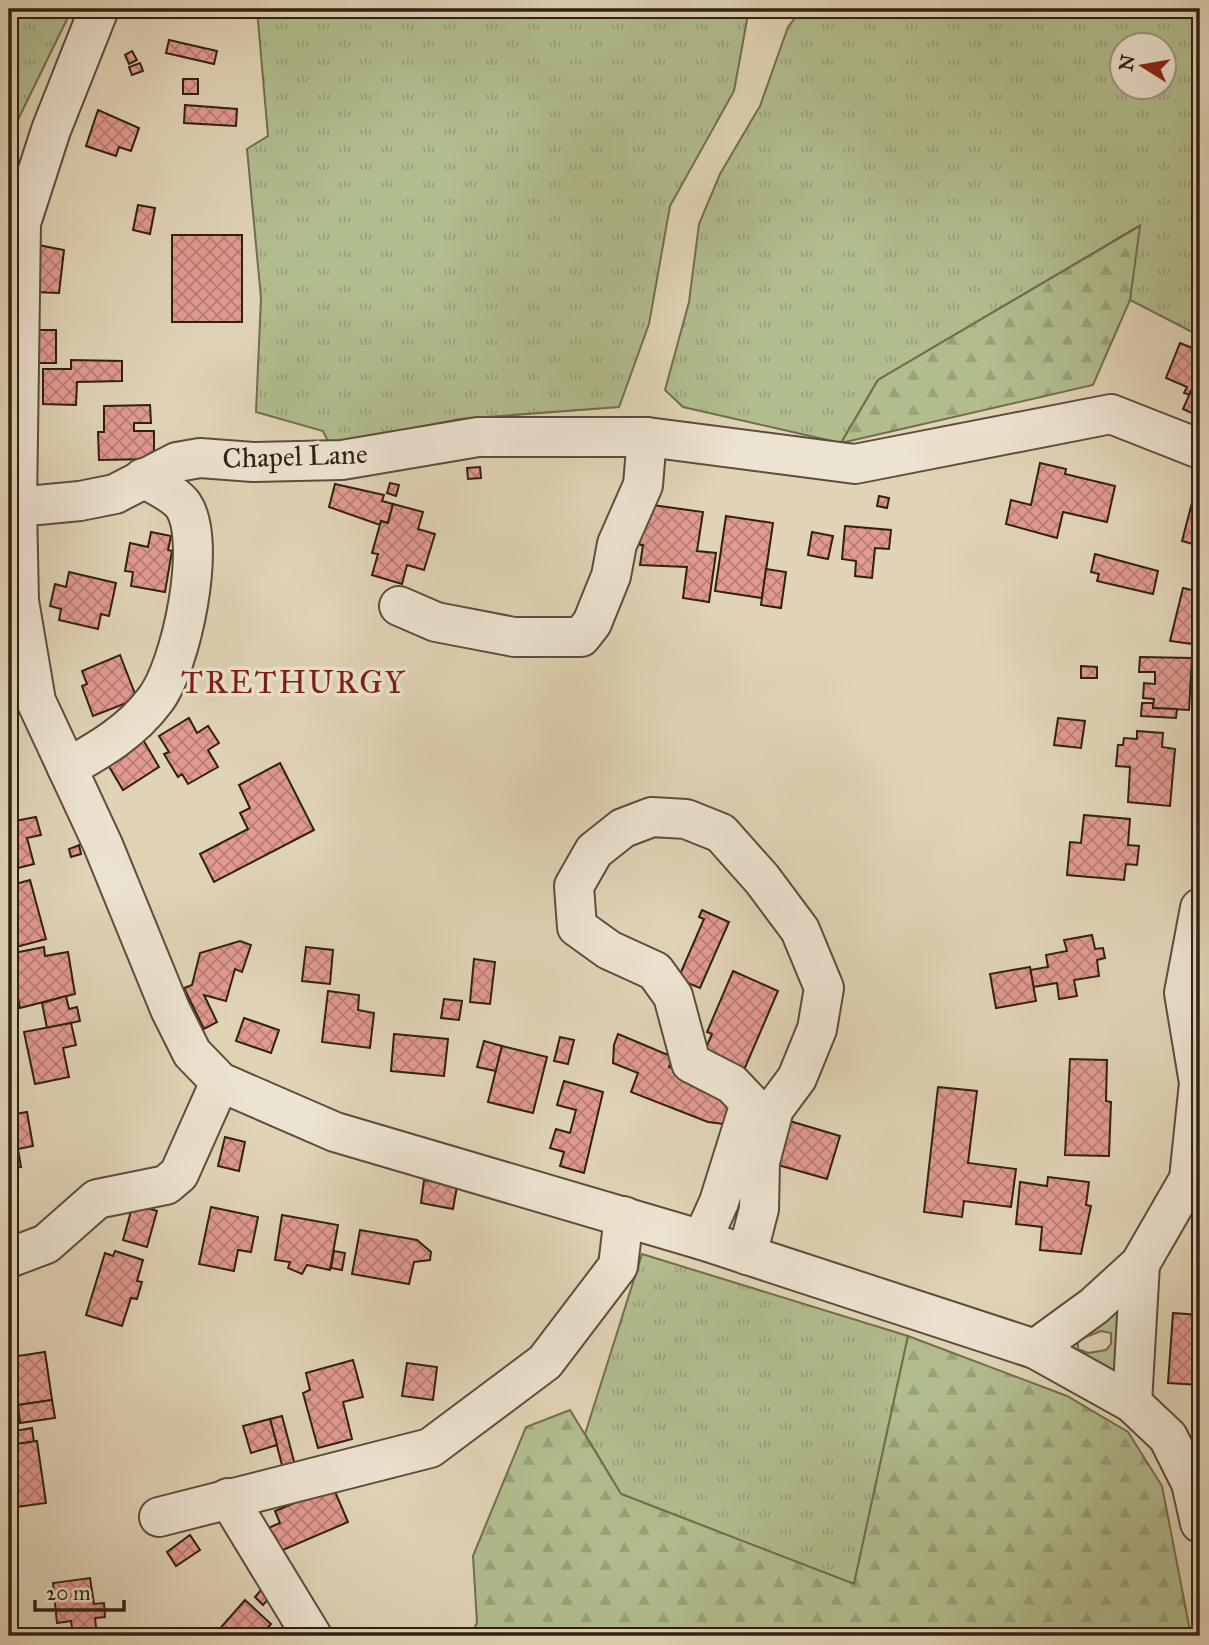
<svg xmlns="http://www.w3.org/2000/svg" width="1209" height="1645" font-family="'IM FELL Great Primer',serif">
<defs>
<pattern id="grass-tufts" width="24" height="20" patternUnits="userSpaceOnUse" patternTransform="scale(1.75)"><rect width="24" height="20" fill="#b2bd8e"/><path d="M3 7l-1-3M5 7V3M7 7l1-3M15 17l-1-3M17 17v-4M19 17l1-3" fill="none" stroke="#99a27a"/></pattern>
<pattern id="forest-firs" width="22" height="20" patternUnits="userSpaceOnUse" patternTransform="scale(1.75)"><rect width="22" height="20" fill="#b2bd8e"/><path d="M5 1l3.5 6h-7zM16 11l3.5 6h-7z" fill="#99a27a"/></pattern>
<pattern id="building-cross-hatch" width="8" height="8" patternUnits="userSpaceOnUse" patternTransform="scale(1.75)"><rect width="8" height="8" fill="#e29a91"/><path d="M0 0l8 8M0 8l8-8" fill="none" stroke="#b87d75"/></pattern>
</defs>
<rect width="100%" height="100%" fill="#e1d4b6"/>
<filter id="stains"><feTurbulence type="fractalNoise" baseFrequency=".00286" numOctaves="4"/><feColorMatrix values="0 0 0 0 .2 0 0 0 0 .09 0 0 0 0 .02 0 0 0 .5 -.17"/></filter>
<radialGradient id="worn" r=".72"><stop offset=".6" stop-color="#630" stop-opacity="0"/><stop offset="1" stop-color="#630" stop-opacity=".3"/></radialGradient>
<g fill="url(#grass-tufts)" stroke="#716e50" stroke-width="2" fill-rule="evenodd">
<path d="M9,9H72L9,138Z"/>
<path d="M257,9H749L734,91L670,206L649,324L619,407L460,419L330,445L323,431L256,412L261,298L247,149L268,136Z"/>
<path d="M802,9H1197L1200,17V336L1130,300L1139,226L878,380L841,443L683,407L665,390L689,302L699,224L720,174L760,106L788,27ZM1122,46H1164V88H1122Z"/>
<path d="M642,1254L908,1336L854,1584L621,1494L585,1434Z"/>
<path d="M1121,1300V1374L1063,1347ZM1101,1331L1111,1333V1344L1106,1350L1088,1353L1078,1349V1340Z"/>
</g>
<g fill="url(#forest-firs)" stroke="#716e50" stroke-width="2">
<path d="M1140,226L1130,300L1093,385L841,443L878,380Z"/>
<path d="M908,1336L1067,1396L1128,1432L1162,1486L1191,1636H470L477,1623L473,1556L526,1427L570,1410L621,1494L854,1584Z"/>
</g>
<g fill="url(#building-cross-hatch)" stroke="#302013" stroke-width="2">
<path d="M130,9H172L171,17Z"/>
<path d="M217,9H232L231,13L217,11Z"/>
<path d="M169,40L217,51L214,64L166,53Z"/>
<path d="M132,51L137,60L129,64L125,55Z"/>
<path d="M140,63L143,71L132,75L129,67Z"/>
<rect x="183" y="79" width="15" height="15"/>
<path d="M185,105L237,109L236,126L184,123Z"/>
<path d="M98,110L139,128L131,151L119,147L116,156L86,146Z"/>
<path d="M13,159L24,162L9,236V176Z"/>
<path d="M138,205L155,208L150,234L133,230Z"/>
<rect x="172" y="235" width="70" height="87"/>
<path d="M38,245L64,250L59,293L34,292Z"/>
<path d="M35,330H56V363H34Z"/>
<path d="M1180,343L1200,351L1194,376L1200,379L1198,393L1191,391L1190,395L1184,393L1187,387L1166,378Z"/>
<path d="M71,360L122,361V381L77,382L76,405L43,404V369H71Z"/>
<path d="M1200,388V417L1183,409L1191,391L1198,393Z"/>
<path d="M150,405L151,423H134V431H154V459L99,460L98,432H104V406Z"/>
<path d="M1040,463L1066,469L1065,474L1115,486L1107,522L1063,512L1057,538L1006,524L1011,500L1031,505Z"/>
<path d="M480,467L481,478L468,479L467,468Z"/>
<path d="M390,483L399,485L396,496L387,493Z"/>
<path d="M335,484L384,495L382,501L393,504L388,523L381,521L380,525L329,507Z"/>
<path d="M1194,495L1200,497V546L1182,541Z"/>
<path d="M879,496L889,498L887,508L877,506Z"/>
<path d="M393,504L423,512L418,529L435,534L424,570L407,565L402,584L372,575L378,554L372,553L381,521L388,523Z"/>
<path d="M645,504L703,512L697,551L716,553L709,602L683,598L687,567L640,565L643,545H639Z"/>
<path d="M726,516L773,523L762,598L715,591Z"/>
<path d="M845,526L891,530L889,549L875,548L872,578L855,576L856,561L842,559Z"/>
<path d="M151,532L171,536L168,550L172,551L165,592L131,586L133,572L125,571L130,543L148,547Z"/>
<path d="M812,532L833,536L828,559L808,555Z"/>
<path d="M1095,554L1158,571L1153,594L1097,581L1099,574L1091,572Z"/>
<path d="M766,569L786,572L781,608L761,605Z"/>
<path d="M69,572L116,583L109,616L101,614L98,629L59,620L61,609L50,606L55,584L66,587Z"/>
<path d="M1183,588L1200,592V645L1170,641Z"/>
<path d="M120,655L137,699L93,716L82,686L87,684L82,671Z"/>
<path d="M1140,657L1192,658L1189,710L1153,708L1154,699L1143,698L1144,683L1155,684V672H1139Z"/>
<path d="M1081,666L1097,667V678H1081Z"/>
<path d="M1142,703H1153V708L1177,709L1176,718L1141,716Z"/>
<path d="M189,718L197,733L208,726L219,743L208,750L218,767L188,784L182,774L178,777L164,754L169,752L159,736Z"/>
<path d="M1058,718L1085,721L1081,748L1054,745Z"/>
<path d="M1137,731L1163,733L1162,747L1175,749L1170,806L1128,802L1130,767L1116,766L1118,745H1123L1124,738L1137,739Z"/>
<path d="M142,738L159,767L123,790L105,760Z"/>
<path d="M280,763L314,830L214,882L200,854L248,829L240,813L250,808L239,785Z"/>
<path d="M1084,815L1130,819L1128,845L1139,846L1137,865L1126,864L1124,880L1067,875L1070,842L1081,843Z"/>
<path d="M36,817L41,835L27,838L34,864L18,868L16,860L9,862V822Z"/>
<path d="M79,845L81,854L71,857L69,849Z"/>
<path d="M11,878L12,885L30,880L46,939L9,949Z"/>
<path d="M702,910L729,922L700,988L678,979L704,919L699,917Z"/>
<path d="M1092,935L1095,949L1103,948L1105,958L1097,960L1099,976L1074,980L1077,996L1059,999L1057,983L1033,987L1030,970L1048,967L1046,955L1067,951L1064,940Z"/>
<path d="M240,941L251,945L242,972L235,969L226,1001L204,995L217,1022L204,1029L184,988L192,985L200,953Z"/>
<path d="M44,947L45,956L68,952L75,994L20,1008L9,954Z"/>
<path d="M306,947L333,950L330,984L302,981Z"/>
<path d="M474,959L495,962L490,1004L470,1002Z"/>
<path d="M1030,967L1036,1001L996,1008L990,974Z"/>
<path d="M733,971L778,991L741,1077L701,1059L712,1034L707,1032Z"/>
<path d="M328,991L359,995L358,1010L374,1013L370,1048L322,1042Z"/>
<path d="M66,996L69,1009L77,1007L80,1021L47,1028L42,1003Z"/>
<path d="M444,999L462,1001L459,1020L441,1018Z"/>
<path d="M244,1018L279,1030L271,1053L236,1041Z"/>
<path d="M71,1023L76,1045L63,1048L69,1077L35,1084L24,1032Z"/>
<path d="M394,1034L448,1039L444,1076L391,1071Z"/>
<path d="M618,1034L673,1057L669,1067L721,1089L738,1108L731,1125L708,1122L631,1092L638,1073L613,1063L614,1045Z"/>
<path d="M560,1037L574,1040L568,1064L554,1061Z"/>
<path d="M484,1041L502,1046L496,1071L477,1067Z"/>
<path d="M502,1046L547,1057L533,1113L488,1102Z"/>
<path d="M1070,1059L1107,1060L1106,1101L1111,1102L1109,1156L1065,1155Z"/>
<path d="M564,1081L603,1092L584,1173L560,1166L564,1152L550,1148L556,1129L570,1133L576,1110L557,1105Z"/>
<path d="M938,1087L977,1091L968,1163L1016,1169L1011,1207L964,1201L962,1217L924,1212Z"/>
<path d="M27,1112L33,1146L18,1149L21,1167L9,1169V1115Z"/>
<path d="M783,1119L840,1136L827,1179L771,1163Z"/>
<path d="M225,1137L245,1142L239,1171L218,1166Z"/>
<path d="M1048,1177L1089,1182L1086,1205L1091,1206L1081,1254L1040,1250L1042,1227L1016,1224L1020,1182L1047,1186Z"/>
<path d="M424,1180L457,1186L453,1209L421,1203Z"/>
<path d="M133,1204L157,1211L147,1247L123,1240Z"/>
<path d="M211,1207L258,1217L251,1252L238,1250L234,1271L199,1264Z"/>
<path d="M282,1215L338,1225L330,1270L307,1265L302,1274L288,1268L290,1262L275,1260Z"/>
<path d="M360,1230L417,1240L431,1252L430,1260L414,1262L409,1284L352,1274Z"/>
<path d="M115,1251L143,1260L137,1281L142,1282L137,1299L131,1298L122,1326L86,1315L105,1253L113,1256Z"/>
<path d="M334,1251L345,1253L342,1270L331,1268Z"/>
<path d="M1173,1313L1200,1315V1385L1168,1383Z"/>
<path d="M45,1352L52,1400L18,1405L17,1402L9,1403V1385H14L11,1357Z"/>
<path d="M353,1360L363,1397L343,1402L352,1439L318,1448L303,1393L310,1390L306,1373Z"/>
<path d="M407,1363L437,1367L433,1400L402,1396Z"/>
<path d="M52,1400L55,1418L20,1423L18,1405Z"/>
<path d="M282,1416L295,1465L283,1469L270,1419Z"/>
<path d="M270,1419L277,1445L251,1453L243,1426Z"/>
<path d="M32,1428L34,1442L9,1445V1432Z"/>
<path d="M37,1441L46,1503L9,1508V1445Z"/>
<path d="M333,1487L348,1522L276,1553L266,1529L280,1523L275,1511Z"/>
<path d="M190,1535L200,1550L176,1566L167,1552Z"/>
<path d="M90,1578L94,1604L104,1603L105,1617L95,1618L97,1636H42V1633L72,1629L71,1621L57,1623L53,1583Z"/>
<path d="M261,1590L269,1598L263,1605L255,1597Z"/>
<path d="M245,1600L271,1624L260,1636H220L216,1633Z"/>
<path d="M285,1625L299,1636H283L279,1630Z"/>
</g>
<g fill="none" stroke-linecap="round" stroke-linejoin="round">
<defs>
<g id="minor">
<path d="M99,9L51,130L21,223L17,507L19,601L36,701L103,845L170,1009L192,1053L220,1082L335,1132L702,1240L1035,1349L1132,1403L1168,1437L1191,1483L1200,1523"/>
<path d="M17,507L80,501L115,494L177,462L200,458L253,462L342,460L478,437H647L855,464L1111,414L1200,449"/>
<path d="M399,606L436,622L514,637H581L592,623L611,576L617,544L643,485L647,437"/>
<path d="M67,768C100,750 132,731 155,700C181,667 208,541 183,505C175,494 155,485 143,478"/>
<path d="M702,1240L719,1202L750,1103L732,1084L691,1063L673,996L655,971L609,950L577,927L574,886L594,851L623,828L652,817L686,819L721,833L762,879L800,930L824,988L817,1029L797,1078L774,1109L760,1162L759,1209L747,1255"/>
<path d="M9,1258L46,1244L97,1199L166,1185L179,1174L220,1082"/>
<path d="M1035,1349L1094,1306L1140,1264L1189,1179L1199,1083L1184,993L1200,908"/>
<path d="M1132,1403L1140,1264"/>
<path d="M228,1498L312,1636"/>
<path d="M159,1517L430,1448L545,1362L618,1266L624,1216"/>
</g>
</defs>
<use href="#minor" stroke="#5c4d3c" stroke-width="42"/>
<use href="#minor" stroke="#ece3d0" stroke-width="38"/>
</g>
<g text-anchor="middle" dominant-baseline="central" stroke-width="7" stroke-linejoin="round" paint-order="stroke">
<g font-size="28" fill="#302013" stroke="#ece3d0">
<text transform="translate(295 456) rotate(-2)">Chapel Lane</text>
</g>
<g font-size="32" letter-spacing="2" fill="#7a1f14" stroke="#ece3d0">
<text x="294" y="682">TRETHURGY</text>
</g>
</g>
<rect width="1209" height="1645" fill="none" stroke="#e1d4b6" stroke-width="35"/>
<rect x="10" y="10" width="1188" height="1624" fill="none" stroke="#302013" stroke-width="3.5"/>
<rect x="18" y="18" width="1174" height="1610" fill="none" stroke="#302013" stroke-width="2"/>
<g transform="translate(1143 66) rotate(281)"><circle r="33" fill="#ece3d0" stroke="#a19584" stroke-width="2"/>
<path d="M0-5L12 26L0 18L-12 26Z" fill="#8f2418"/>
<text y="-10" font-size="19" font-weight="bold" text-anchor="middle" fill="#302013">N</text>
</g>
<path d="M35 1600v10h89v-10" fill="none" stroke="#302013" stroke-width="3.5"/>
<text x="46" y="1600" font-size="21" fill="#302013" stroke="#ece3d0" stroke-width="5" paint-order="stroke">20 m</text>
<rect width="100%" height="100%" filter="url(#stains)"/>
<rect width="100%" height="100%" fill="url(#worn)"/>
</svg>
